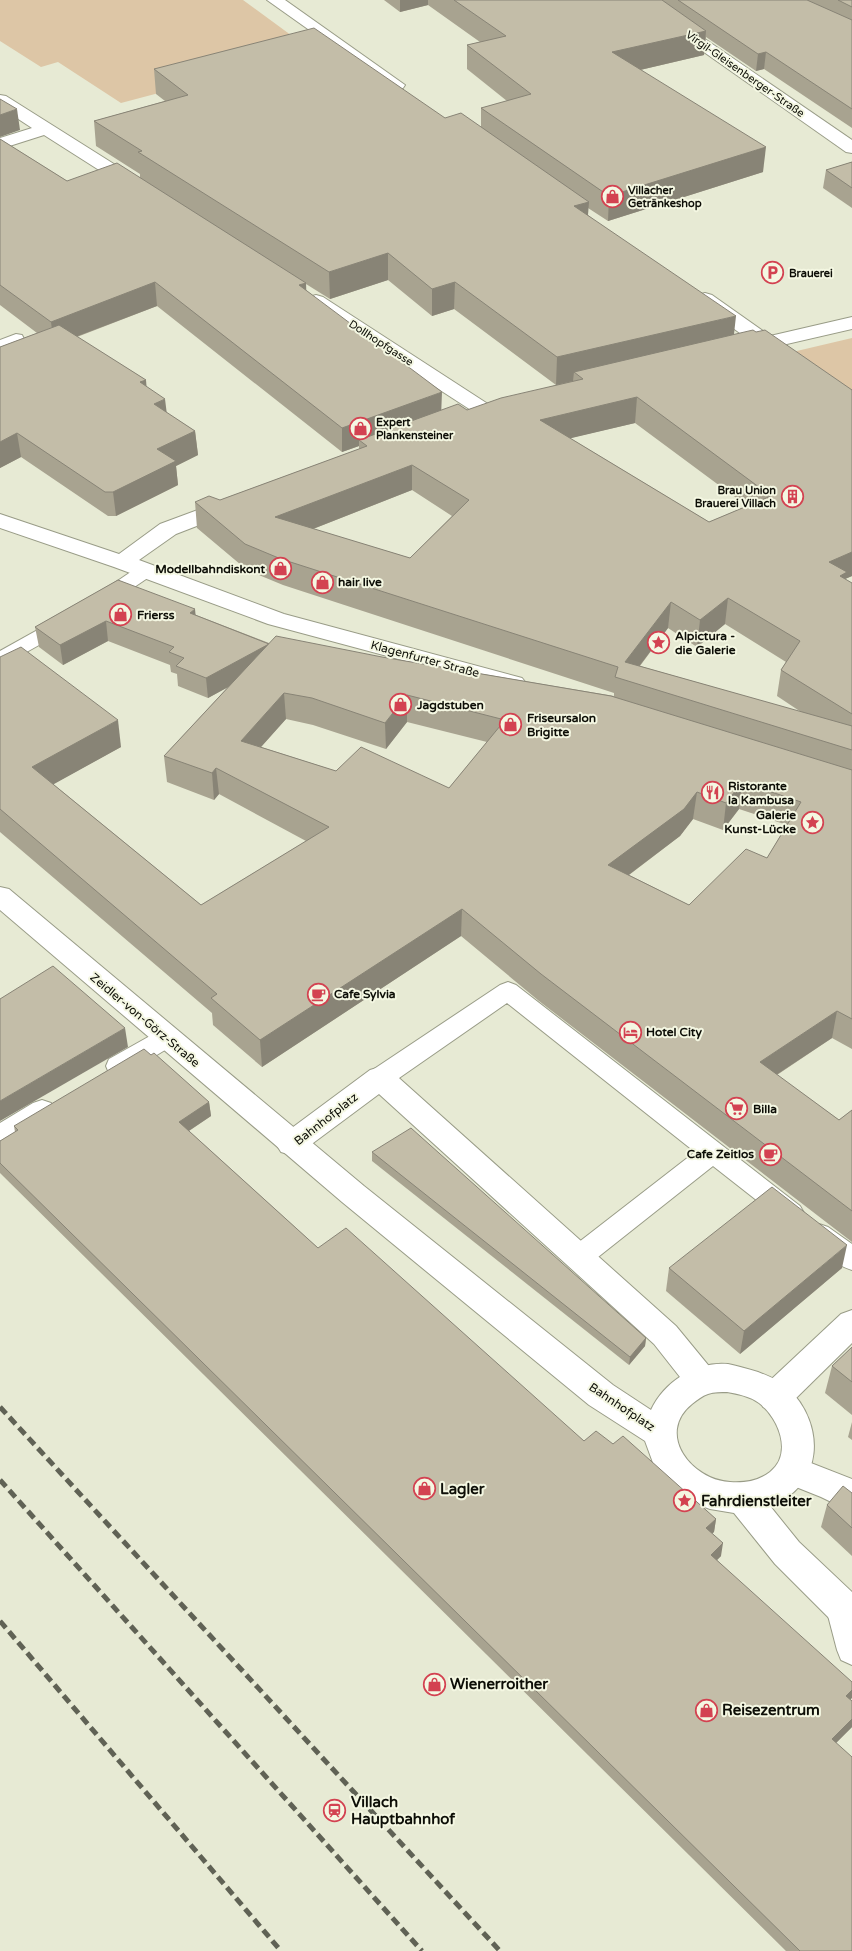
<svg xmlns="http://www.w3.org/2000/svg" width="852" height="1951" font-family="'Varela Round',sans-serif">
<rect width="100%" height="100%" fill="#e7ead4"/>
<g fill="#ddc6a6">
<path d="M0,0H243L314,52L121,103L58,62L41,67L0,41Z"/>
<path d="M852,338V400L784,354Z"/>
</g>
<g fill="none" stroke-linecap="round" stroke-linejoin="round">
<defs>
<g id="service">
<path d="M16,334L22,335L24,339L22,343L0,351V340Z"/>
<path d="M145,565L152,567L155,571L152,575L108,605L101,607L94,605L91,601L94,597L138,567Z"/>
<path d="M66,616L73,618L76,622L73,626L7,663L0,665V651L59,618Z"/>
<path d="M508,982L516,985L800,1206L804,1213L800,1220L791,1223L782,1220L713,1166L588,1265L579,1268L570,1265L566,1257L570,1249L695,1152L507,1003L389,1085L380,1087L371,1085L368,1078L371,1071L500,985Z"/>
<path d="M166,1029L175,1032L178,1038L175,1044L127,1073L118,1075L109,1073L106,1066L109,1059L157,1032Z"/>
<path d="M42,1100L51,1103L55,1110L51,1117L9,1142L0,1145V1123L33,1103Z"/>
<path d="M819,1224L828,1227L852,1244V1270C836,1265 813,1250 806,1235L810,1227Z"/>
<path d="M840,1590L851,1594L852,1597V1665L841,1660L837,1650L825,1604L829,1594Z"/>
</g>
<path id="pedestrian" d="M793,1456L852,1479V1512L821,1497L781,1481L776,1471L781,1461Z"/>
<g id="minor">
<path d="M267,0H285L405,85L403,88H391Z"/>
<path d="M630,0H648L852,140V153L846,152Z"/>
<path d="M0,95L6,96L144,183L147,187L144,191L138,192L132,191L44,135L0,149V138L32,128L0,107Z"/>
<path d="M705,293L712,295L770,336L852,317V329L744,354L737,352L734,348L737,344L751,341L698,303L695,299L698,295Z"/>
<path d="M316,295L323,297L491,406L494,410L491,414L484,416L477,414L309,305L306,301L309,297Z"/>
<path d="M230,498L238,500L241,505L238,510L176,534L139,560L284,614L522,678L526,683L522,688L514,690L268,624L114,567L0,528V514L119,554L160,524Z"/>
<path d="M380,1067L390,1070L676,1326L713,1371L718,1381L713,1391L702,1395L691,1391L654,1344L379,1094L301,1152L291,1155L281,1152L276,1144L281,1136L370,1070Z"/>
<path d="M852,1310V1343L787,1407L775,1411L763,1407L759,1397L763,1387L841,1314Z"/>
</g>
<path id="tertiary" d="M0,887L9,889L364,1186L613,1385L651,1410C664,1382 696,1361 728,1364C738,1366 748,1369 758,1372C768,1376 779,1380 788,1388C826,1425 824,1486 770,1506L799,1542L852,1592V1632L839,1628L775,1564L734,1513L710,1509L686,1500L675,1493L656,1471L645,1441L589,1405L342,1202L0,910ZM727,1392C738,1394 749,1396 759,1403C779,1418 793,1454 770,1472C758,1481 745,1483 730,1482C692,1480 655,1434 692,1404C697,1400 702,1396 708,1394C714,1392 721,1392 727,1392Z"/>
</defs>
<use href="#service" stroke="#999c87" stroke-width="2"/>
<use href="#pedestrian" stroke="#999c87" stroke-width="2"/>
<use href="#minor" stroke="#999c87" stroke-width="2"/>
<use href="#tertiary" stroke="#999c87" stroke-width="2"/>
<use href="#service" fill="#fff" fill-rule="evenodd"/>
<use href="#pedestrian" fill="#fff" fill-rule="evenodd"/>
<use href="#minor" fill="#fff" fill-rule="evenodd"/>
<use href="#tertiary" fill="#fff" fill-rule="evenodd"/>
<g stroke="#606255" stroke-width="5" stroke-dasharray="9 5" stroke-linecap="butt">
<path d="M0,1407L500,1951"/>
<path d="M0,1480L422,1951"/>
<path d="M0,1621L281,1951"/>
</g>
</g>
<g fill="#a8a390" fill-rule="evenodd">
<path d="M384,0H852V128L764,69L756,71L706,37L704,55L640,70L763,172L608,221L588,208V215L734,335L852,390V576L845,579L852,583V1049L832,1038L777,1075L839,1120L852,1110V1242L539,1001L461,936L262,1067L213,1025L212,1013L0,832V657L121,747L53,784L201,905L306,841L219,794L214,800L167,782L164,756L228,687L208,698L178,686L177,674L171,672L170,665L108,641L63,665L39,647L35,627L118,580L196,615L269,643L382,657L614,696V693L283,585L247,570L197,528L195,502L220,500L359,449V446L342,452L157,306L77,337L146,380V386L167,413L195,431L198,455L176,466L178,485L116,516H108L21,457L0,468V347L37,333L0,305V139L67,181L140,177V174L96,146L94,121L165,101L156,94L154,69L445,118L481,127V108L507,101L467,69V45L480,42L428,5L400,12ZM388,280L432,316L454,309L556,385L467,410H441L306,290V284L330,299ZM635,423L747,506L709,522L570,438ZM412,490L452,516L410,558L313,529ZM725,624L786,662L781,670L777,696L801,712L640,666L668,628L697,647ZM286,719L313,725L386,749L407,722L487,742L449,788L336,771L261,747ZM739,809L787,825L767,858L689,905L629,875L680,836L693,819L723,830Z"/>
<path d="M852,162V208L823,188L826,170Z"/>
<path d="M209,1102L211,1116L189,1131L318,1248L584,1441L613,1444L716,1519L714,1532L712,1533L721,1556L717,1560L852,1701V1727L836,1743L852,1951H786L0,1173V1141L15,1132L14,1126Z"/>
<path d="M372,1152L646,1338L645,1346L629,1365L372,1161Z"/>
<path d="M669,1268H842L740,1354L666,1291Z"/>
<path d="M852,1347V1415L825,1393L832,1366Z"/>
<path d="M852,1422V1440L848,1437Z"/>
<path d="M852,1493V1556L821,1527L827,1505Z"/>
</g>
<g fill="#888476">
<path d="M400,0H428V5L400,12Z"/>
<path d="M706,31L704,55L610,77L612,52Z"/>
<path d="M766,52L764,69L756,71L758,54Z"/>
<path d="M17,109L20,130L0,137V115Z"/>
<path d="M766,147L763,172L608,221L609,196Z"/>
<path d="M589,202L587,228L574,206Z"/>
<path d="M388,253V280L330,299L329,272Z"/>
<path d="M155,282L157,306L54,345L51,322Z"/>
<path d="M455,282L454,309L432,316V289Z"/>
<path d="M306,283L307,306L299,285Z"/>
<path d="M736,316L733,343L574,372L573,381L556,385L557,357Z"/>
<path d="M146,380L148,404L140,382Z"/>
<path d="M442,392L441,417L359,440V446L342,452V428Z"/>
<path d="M637,397L635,423L538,446L540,420Z"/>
<path d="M165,399L168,423L154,404Z"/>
<path d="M195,431L198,455L176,466L178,485L116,516L113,492L157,449Z"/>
<path d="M17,433L21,457L0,468V442Z"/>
<path d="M412,465V490L277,543L275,517Z"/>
<path d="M852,552V576L845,579L842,598L829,562Z"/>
<path d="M728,598L725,624L697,647L700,620Z"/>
<path d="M671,602L668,628L628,681L625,662Z"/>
<path d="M195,609L197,629L190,613Z"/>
<path d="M106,621L108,641L63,665L60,645Z"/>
<path d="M269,644L271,664L208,698L206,678Z"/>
<path d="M284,693L286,719L243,767L241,741Z"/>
<path d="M407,695V722L386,749L385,723Z"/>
<path d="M118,720L121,747L36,794L32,767Z"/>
<path d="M216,768L219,794L214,800L212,773Z"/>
<path d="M742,782L739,809L723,830L726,803Z"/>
<path d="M697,792L693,819L680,836L606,892L608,865Z"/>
<path d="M462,909L461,936L262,1067L260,1040Z"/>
<path d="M837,1011L832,1038L755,1089L760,1062Z"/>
<path d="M125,1028L128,1047L0,1121V1101Z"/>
<path d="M209,1102L211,1116L181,1136L179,1122Z"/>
<path d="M847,1245L842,1268L740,1354L744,1331Z"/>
<path d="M646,1338L645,1346L629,1365L630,1357Z"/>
<path d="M716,1519L714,1532L704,1541L706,1528Z"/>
<path d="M723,1543L721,1556L709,1568L711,1555Z"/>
<path d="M852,1690V1698L842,1708L846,1696Z"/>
<path d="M852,1719V1727L828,1751L832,1739Z"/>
</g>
<g fill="#c3bda8" stroke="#888476" fill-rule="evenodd">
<path d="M454,0H662L706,31L612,52L766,147L609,196L481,108L531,94L467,45L506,36Z"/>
<path d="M678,0H807L852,20V109L766,52L758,54Z"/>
<path d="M838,0H852V7Z"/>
<path d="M314,28L445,118L461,113L589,202L574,206L736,316L557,357L455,282L432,289L388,253L329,272L138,152L142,151L94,121L188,95L154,69Z"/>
<path d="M0,99L17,109L0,115Z"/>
<path d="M0,139L67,181L117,163L306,283L299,285L442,392L342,428L155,282L51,322L0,285Z"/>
<path d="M852,162V188L826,170Z"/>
<path d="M59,325L146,380L140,382L165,399L154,404L195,431L157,449L176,461L113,492H105L17,433L0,442V347Z"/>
<path d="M753,330L756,332L765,330L852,390V552L829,562L847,572L840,576L852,583V714L781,670L800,641L728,598L700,620L671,602L625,662L852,726V750L615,677L618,667L281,559L245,544L195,502L209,496L220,500L367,446L359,440L458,404L467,410L501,398L583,379L574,372ZM637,397L771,496L709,522L540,420ZM412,465L469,500L410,558L275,517Z"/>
<path d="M118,580L195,609L190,613L269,644L206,678L176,666L184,658L169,652L174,647L106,621L60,645L35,627Z"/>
<path d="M276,636L382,657L611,696L852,770V1019L837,1011L760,1062L839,1120L852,1110V1211L541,974L462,909L260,1040L211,998L217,994L0,809V657L21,647L118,720L32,767L201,905L329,827L216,768L212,773L164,756ZM284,693L312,698L385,723L407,695L505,720L449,788L361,747L336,771L241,741ZM742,782L801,802L767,858L746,849L689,905L608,865L684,809L697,792L726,803Z"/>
<path d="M53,966L125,1028L0,1101V999Z"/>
<path d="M144,1049L151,1055L154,1053L209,1102L179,1122L318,1248L346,1228L584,1441L596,1431L613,1444L623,1436L716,1519L706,1528L723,1543L711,1555L852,1682V1690L846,1696L852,1701V1719L832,1739L852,1757V1951H800L0,1163V1141L18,1130L14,1126Z"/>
<path d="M411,1128L646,1338L630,1357L372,1152Z"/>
<path d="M772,1187L847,1245L744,1331L669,1268Z"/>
<path d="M852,1347V1382L832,1366Z"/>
<path d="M843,1486L852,1493V1528L827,1505Z"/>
</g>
<defs>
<symbol id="shop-ring" viewBox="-11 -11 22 22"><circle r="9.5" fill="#f4f7e2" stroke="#d34251" stroke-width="1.5"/><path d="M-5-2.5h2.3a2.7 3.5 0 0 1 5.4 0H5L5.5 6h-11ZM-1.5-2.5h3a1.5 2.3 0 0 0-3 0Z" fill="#d34251"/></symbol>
<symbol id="parking-ring" viewBox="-11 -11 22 22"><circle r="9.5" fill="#f4f7e2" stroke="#d34251" stroke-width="1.5"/><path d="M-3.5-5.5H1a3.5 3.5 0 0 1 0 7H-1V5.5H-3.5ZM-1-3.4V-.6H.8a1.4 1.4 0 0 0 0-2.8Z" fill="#d34251"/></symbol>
<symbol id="building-ring" viewBox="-11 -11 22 22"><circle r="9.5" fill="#f4f7e2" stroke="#d34251" stroke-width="1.5"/><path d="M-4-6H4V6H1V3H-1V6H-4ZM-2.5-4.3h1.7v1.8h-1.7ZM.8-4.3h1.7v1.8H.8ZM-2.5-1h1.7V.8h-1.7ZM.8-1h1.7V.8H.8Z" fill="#d34251"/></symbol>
<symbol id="sight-ring" viewBox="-11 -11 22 22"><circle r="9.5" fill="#f4f7e2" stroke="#d34251" stroke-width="1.5"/><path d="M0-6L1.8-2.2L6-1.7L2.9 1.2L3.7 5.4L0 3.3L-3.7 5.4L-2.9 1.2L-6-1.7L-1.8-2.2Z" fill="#d34251"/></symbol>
<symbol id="restaurant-ring" viewBox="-11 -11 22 22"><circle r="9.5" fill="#f4f7e2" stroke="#d34251" stroke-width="1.5"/><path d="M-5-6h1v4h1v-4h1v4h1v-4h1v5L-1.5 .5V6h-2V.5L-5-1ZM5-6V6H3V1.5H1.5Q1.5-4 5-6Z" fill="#d34251"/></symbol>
<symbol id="cafe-ring" viewBox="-11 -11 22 22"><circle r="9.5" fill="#f4f7e2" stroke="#d34251" stroke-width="1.5"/><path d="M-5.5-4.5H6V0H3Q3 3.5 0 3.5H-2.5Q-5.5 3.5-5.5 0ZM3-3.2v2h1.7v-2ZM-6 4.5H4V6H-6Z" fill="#d34251"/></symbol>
<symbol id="hotel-ring" viewBox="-11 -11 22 22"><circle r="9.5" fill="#f4f7e2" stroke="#d34251" stroke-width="1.5"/><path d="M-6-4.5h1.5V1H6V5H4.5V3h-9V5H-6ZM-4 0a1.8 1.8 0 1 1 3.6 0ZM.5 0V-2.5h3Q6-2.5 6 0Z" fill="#d34251"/></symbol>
<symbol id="supermarket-ring" viewBox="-11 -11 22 22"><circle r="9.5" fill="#f4f7e2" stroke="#d34251" stroke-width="1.5"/><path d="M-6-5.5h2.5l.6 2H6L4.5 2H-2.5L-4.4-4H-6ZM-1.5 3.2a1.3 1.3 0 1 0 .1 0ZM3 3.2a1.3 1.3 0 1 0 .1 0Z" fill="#d34251"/></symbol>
<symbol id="station-ring" viewBox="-11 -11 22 22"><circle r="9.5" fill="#f4f7e2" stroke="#d34251" stroke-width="1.5"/><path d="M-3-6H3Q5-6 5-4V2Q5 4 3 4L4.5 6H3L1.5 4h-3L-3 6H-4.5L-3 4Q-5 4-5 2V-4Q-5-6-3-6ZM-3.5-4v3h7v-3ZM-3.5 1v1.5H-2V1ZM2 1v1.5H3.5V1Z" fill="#d34251"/></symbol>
</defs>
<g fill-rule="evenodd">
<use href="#shop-ring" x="600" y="184" width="25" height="25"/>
<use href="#parking-ring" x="760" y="260" width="25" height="25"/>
<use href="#shop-ring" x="348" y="416" width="25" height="25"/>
<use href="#building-ring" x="780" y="484" width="25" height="25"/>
<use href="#shop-ring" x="268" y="556" width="25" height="25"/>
<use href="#shop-ring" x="310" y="570" width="25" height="25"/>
<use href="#shop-ring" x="108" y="602" width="25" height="25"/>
<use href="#sight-ring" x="646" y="630" width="25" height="25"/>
<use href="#shop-ring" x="388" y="692" width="25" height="25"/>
<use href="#shop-ring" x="498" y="712" width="25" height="25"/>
<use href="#restaurant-ring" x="700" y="780" width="25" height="25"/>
<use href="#sight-ring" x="800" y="810" width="25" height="25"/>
<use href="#cafe-ring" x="306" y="982" width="25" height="25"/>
<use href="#hotel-ring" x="618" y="1020" width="25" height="25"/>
<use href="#supermarket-ring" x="724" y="1096" width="25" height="25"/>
<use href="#cafe-ring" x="758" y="1142" width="25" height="25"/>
<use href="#shop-ring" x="412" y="1476" width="25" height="25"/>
<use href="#sight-ring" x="672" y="1488" width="25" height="25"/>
<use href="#shop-ring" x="422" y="1672" width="25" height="25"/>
<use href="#shop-ring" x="694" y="1698" width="25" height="25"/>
<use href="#station-ring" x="322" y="1798" width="25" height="25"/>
</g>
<g text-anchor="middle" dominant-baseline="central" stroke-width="4" stroke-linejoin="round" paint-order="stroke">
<g font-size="11" fill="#0d0e07" stroke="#f4f7e2">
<text transform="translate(745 74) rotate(35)">Virgil-Gleisenberger-Straße</text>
<text transform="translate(381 343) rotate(33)">Dollhopfgasse</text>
</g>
<g font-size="11" font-weight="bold" fill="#0d0e07" stroke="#f4f7e2" text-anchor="start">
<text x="628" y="190">Villacher<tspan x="628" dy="13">Getränkeshop</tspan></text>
<text x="789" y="273">Brauerei</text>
<text x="376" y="422">Expert<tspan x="376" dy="13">Plankensteiner</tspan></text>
<text x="776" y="490" text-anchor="end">Brau Union<tspan x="776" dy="13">Brauerei Villach</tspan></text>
</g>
<g font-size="12" font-weight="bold" fill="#0d0e07" stroke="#f4f7e2" text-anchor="start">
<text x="265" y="569" text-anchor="end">Modellbahndiskont</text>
<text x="338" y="582">hair live</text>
<text x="137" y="615">Frierss</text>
<text x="675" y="636">Alpictura -<tspan x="675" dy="14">die Galerie</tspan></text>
<text x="417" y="705">Jagdstuben</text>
<text x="527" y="718">Friseursalon<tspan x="527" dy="14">Brigitte</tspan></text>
<text x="728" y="786">Ristorante<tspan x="728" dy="14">la Kambusa</tspan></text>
<text x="796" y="815" text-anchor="end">Galerie<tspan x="796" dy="14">Kunst-Lücke</tspan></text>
<text x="334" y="994">Cafe Sylvia</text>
<text x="646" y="1032">Hotel City</text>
<text x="753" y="1109">Billa</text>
<text x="754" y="1154" text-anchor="end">Cafe Zeitlos</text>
</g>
<g font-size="12" fill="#0d0e07" stroke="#f4f7e2">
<text transform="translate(425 659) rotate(15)">Klagenfurter Straße</text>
<text transform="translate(145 1020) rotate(40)">Zeidler-von-Görz-Straße</text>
<text transform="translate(326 1119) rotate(-38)">Bahnhofplatz</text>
<text transform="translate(622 1407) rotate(34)">Bahnhofplatz</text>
</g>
<g font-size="15" font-weight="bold" fill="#0d0e07" stroke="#f4f7e2" text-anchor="start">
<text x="440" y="1489">Lagler</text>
<text x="701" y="1501">Fahrdienstleiter</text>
<text x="450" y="1684">Wienerroither</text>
<text x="722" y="1710">Reisezentrum</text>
<text x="351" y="1802">Villach<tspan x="351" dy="17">Hauptbahnhof</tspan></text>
</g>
</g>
</svg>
